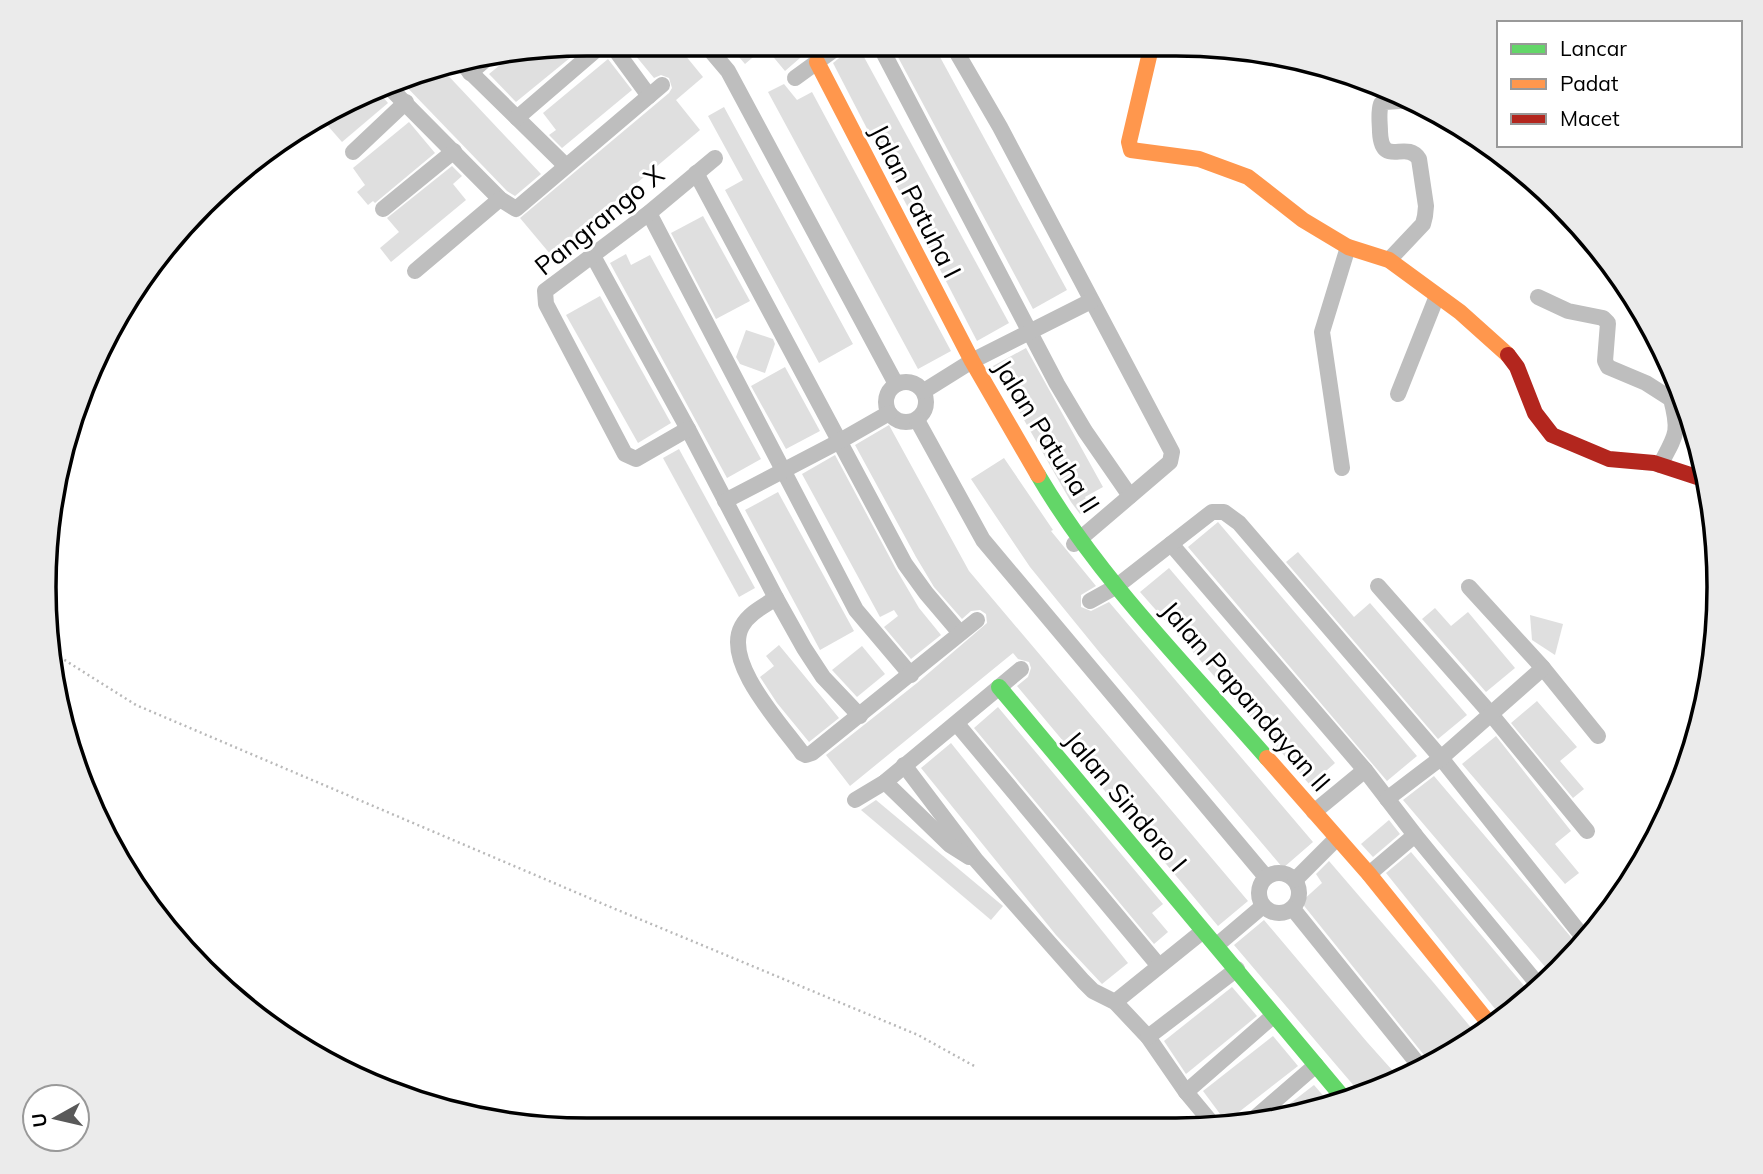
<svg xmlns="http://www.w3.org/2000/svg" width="1763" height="1174" font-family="Mulish,sans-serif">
<rect width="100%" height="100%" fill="#fff"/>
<g fill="#dfdfdf">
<path d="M587,44L516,102L489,74L511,56Z"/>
<path d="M626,44H676L703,77L676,100L700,130L551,255L520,218L669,93L672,88L669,78L661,75L654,78Z"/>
<path d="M740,45H815L785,71L765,47L745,64L733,50Z"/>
<path d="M854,46H858L1009,323L977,341L833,63Z"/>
<path d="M892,46H934L1067,290L1033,309Z"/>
<path d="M608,59L632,90L562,148L549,135L556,130L543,113Z"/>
<path d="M441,68L541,174L515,196L507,191L399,79L413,72Z"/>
<path d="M784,84L797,100L812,92L951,351L918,369L768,92Z"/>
<path d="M377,90L388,103L342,142L321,118Z"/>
<path d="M724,107L853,344L819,363L725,190L743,180L708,116Z"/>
<path d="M409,122L435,153L375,203L373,201L368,205L357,192L365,185L353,168Z"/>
<path d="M452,166L462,176L453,184L466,200L391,262L380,248L399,232L387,218Z"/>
<path d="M703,216L750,301L716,319L671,233Z"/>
<path d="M626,254L631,265L650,255L761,459L727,478L610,263Z"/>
<path d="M600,296L671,423L638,443L566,315Z"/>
<path d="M746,330L773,339L775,344L765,373L740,364L736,357Z"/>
<path d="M1026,348L1103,487L1085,497L1091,508L1080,514L1071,502L993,366Z"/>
<path d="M785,367L820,431L786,449L751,386Z"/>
<path d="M889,425L969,571L1248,901L1218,926L1017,686L1028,677L1031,668L1029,662L1018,659L1013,653L850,786L826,755L917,683L987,623L986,614L980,610L971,611L962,619L934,587L916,557L855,445Z"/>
<path d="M679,449L755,588L739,597L663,458Z"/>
<path d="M835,455L896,569L919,608L941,635L911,659L884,627L898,616L894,610L880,617L802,474Z"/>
<path d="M1004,458L1053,530L1051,531L1096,586L1081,595V607L1091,611L1109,602L1313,842L1283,868L1100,653L1030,567L995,515L971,479Z"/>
<path d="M778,492L854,631L820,650L745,510Z"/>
<path d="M1218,522L1417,756L1387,781L1188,547Z"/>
<path d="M1298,552L1354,617L1370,603L1467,715L1438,739L1286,562Z"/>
<path d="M1169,568L1335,763L1310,785L1140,592Z"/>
<path d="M1435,608L1451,626L1468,612L1515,668L1486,692L1422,619Z"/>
<path d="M1530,615L1563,624L1555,655L1532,640Z"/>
<path d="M779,645L839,718L809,742L777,703L760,677L774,666L766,656Z"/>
<path d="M862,646L885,674L857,697L832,670Z"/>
<path d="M1537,701L1577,747L1560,761L1584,789L1573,798L1511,723Z"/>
<path d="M998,707L1163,904L1152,913L1168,932L1154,944L974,728Z"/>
<path d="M1496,736L1571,831L1555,844L1579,873L1565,884L1462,764Z"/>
<path d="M951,743L1128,963L1102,984L1056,935L921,768Z"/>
<path d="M1434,776L1576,943L1560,957L1565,963L1552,975L1403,800Z"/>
<path d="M876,800L1003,906L991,920L861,810Z"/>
<path d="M1389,820L1400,834L1373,857L1361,844Z"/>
<path d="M1411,852L1532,995L1504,1020L1386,873Z"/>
<path d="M1329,861L1433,982L1478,1036L1432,1065L1301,902L1322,883L1316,874Z"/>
<path d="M1264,920L1367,1042L1401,1080L1361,1094L1337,1066L1234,945Z"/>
<path d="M1232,987L1257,1016L1186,1074L1164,1041Z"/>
<path d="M1273,1036L1298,1066L1226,1122L1203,1091Z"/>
<path d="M1314,1085L1332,1106L1316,1112L1270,1119Z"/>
</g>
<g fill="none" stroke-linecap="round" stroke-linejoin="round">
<path stroke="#b9b9b9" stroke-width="2.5" stroke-dasharray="2 3.5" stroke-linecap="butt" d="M55,654L136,705L608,906L918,1035L976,1067"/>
<g stroke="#bebebe" stroke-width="16">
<path d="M611,44L649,96"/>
<path d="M706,45L728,71L896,384"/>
<path d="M880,46L1057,384L1085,431L1130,496"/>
<path d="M953,46L1000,127L1172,452L1170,462L1074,544"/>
<path d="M462,64L566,166"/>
<path d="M470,73L484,61"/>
<path d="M795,78L839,46"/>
<path d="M387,85L500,199L516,209L662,85"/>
<path d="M517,118L603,44"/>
<path d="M353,152L406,102"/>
<path d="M696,173L905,564L926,593L960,633"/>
<path d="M383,209L454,151"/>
<path d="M649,213L856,610L911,675"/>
<path d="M593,256L688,429L776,598L804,648L823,677L860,716"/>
<path d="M1389,260L1423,224L1425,216L1426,206L1419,159C1406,139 1382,169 1380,132C1380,123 1378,113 1381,104L1384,102L1416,100"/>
<path d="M415,271L500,199"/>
<path d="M1538,297L1568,311L1603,318L1608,323L1605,361L1608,367L1646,383L1671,399C1680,433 1676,435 1660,465"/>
<circle cx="906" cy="402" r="20"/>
<path d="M924,391L972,361L1091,301"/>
<path d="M1398,394L1437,296"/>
<path d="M917,420L983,540L1266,877"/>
<path d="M688,429L636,459L625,454L546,304L545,291L649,213L715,158"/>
<path d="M1342,468L1322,332L1348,247"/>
<path d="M725,501L840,441L889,413"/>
<path d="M1171,544L1365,770L1415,835L1540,987"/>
<path d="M1378,586L1490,713L1587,831"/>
<path d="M1469,587L1543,668L1598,736"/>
<path d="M776,598C764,606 749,613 742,626C722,662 782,725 802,753L806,755L812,753L977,620"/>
<path d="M1090,601L1117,586L1212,512H1224L1239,523L1441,758L1579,932"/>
<path d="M957,724L1159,966"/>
<path d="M904,765L976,860L1083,981L1093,991L1115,1002L1148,1037L1186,1092L1216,1128"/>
<path d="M885,782L950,845L969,857"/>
<path d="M1387,799L1441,758L1543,668"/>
<path d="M855,800L885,782L1021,669"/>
<path d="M1314,812L1365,770"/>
<circle cx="1279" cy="893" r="20"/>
<path d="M1369,874L1415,835"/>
<path d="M1295,880L1336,839"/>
<path d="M1293,909L1423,1070"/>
<path d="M1217,945L1263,906"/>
<path d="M1115,1002L1203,931"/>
<path d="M1148,1037L1237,969"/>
<path d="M1186,1092L1274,1015"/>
<path d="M1249,1123L1316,1065"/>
</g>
<g stroke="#63d668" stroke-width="16">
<path d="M1038,475C1099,579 1188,667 1267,758"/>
<path d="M999,687L1346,1101"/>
</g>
<g stroke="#ff974d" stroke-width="16">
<path d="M1151,48L1129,142L1131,150L1199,159L1248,177L1303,220L1348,247L1389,260L1460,312L1508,355"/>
<path d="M817,62L972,361L1038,475"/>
<path d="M1267,758L1369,874L1492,1027"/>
</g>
<path stroke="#b3261e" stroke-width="16" d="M1508,355L1517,367L1535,413L1552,435L1609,459L1654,463L1706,480"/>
</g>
<g text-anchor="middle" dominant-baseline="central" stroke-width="6" stroke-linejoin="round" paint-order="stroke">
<g font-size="26" fill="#000" stroke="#fff">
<text transform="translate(916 201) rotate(63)">Jalan Patuha I</text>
<text transform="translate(599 220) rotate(-39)">Pangrango X</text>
<text transform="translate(1047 436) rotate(58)">Jalan Patuha II</text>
<text transform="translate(1246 696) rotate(49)">Jalan Papandayan II</text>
<text transform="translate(1126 801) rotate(50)">Jalan Sindoro I</text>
</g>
</g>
<path d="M0 0H1763V1174H0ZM587 56H1176A531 531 0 0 1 1707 587V587A531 531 0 0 1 1176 1118H587A531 531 0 0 1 56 587V587A531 531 0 0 1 587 56Z" fill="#ebebeb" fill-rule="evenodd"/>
<path fill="none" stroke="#000" stroke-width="3.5" d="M587 56H1176A531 531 0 0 1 1707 587V587A531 531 0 0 1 1176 1118H587A531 531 0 0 1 56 587V587A531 531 0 0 1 587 56Z"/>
<rect x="1497" y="21" width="245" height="126" fill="#ffffff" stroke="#999999" stroke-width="2"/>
<rect x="1511" y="44" width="35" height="10" fill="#63d668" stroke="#999999" stroke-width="2"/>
<text x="1560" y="56" font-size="21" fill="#000000">Lancar</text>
<rect x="1511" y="79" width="35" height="10" fill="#ff974d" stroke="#999999" stroke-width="2"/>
<text x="1560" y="91" font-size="21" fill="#000000">Padat</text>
<rect x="1511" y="114" width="35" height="10" fill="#b3261e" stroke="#999999" stroke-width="2"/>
<text x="1560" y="126" font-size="21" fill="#000000">Macet</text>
<g transform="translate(56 1118) rotate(262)"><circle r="33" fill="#ffffff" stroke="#999999" stroke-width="2"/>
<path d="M0-5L12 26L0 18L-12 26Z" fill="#595959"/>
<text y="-10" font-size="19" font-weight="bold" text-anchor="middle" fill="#000000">U</text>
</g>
</svg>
